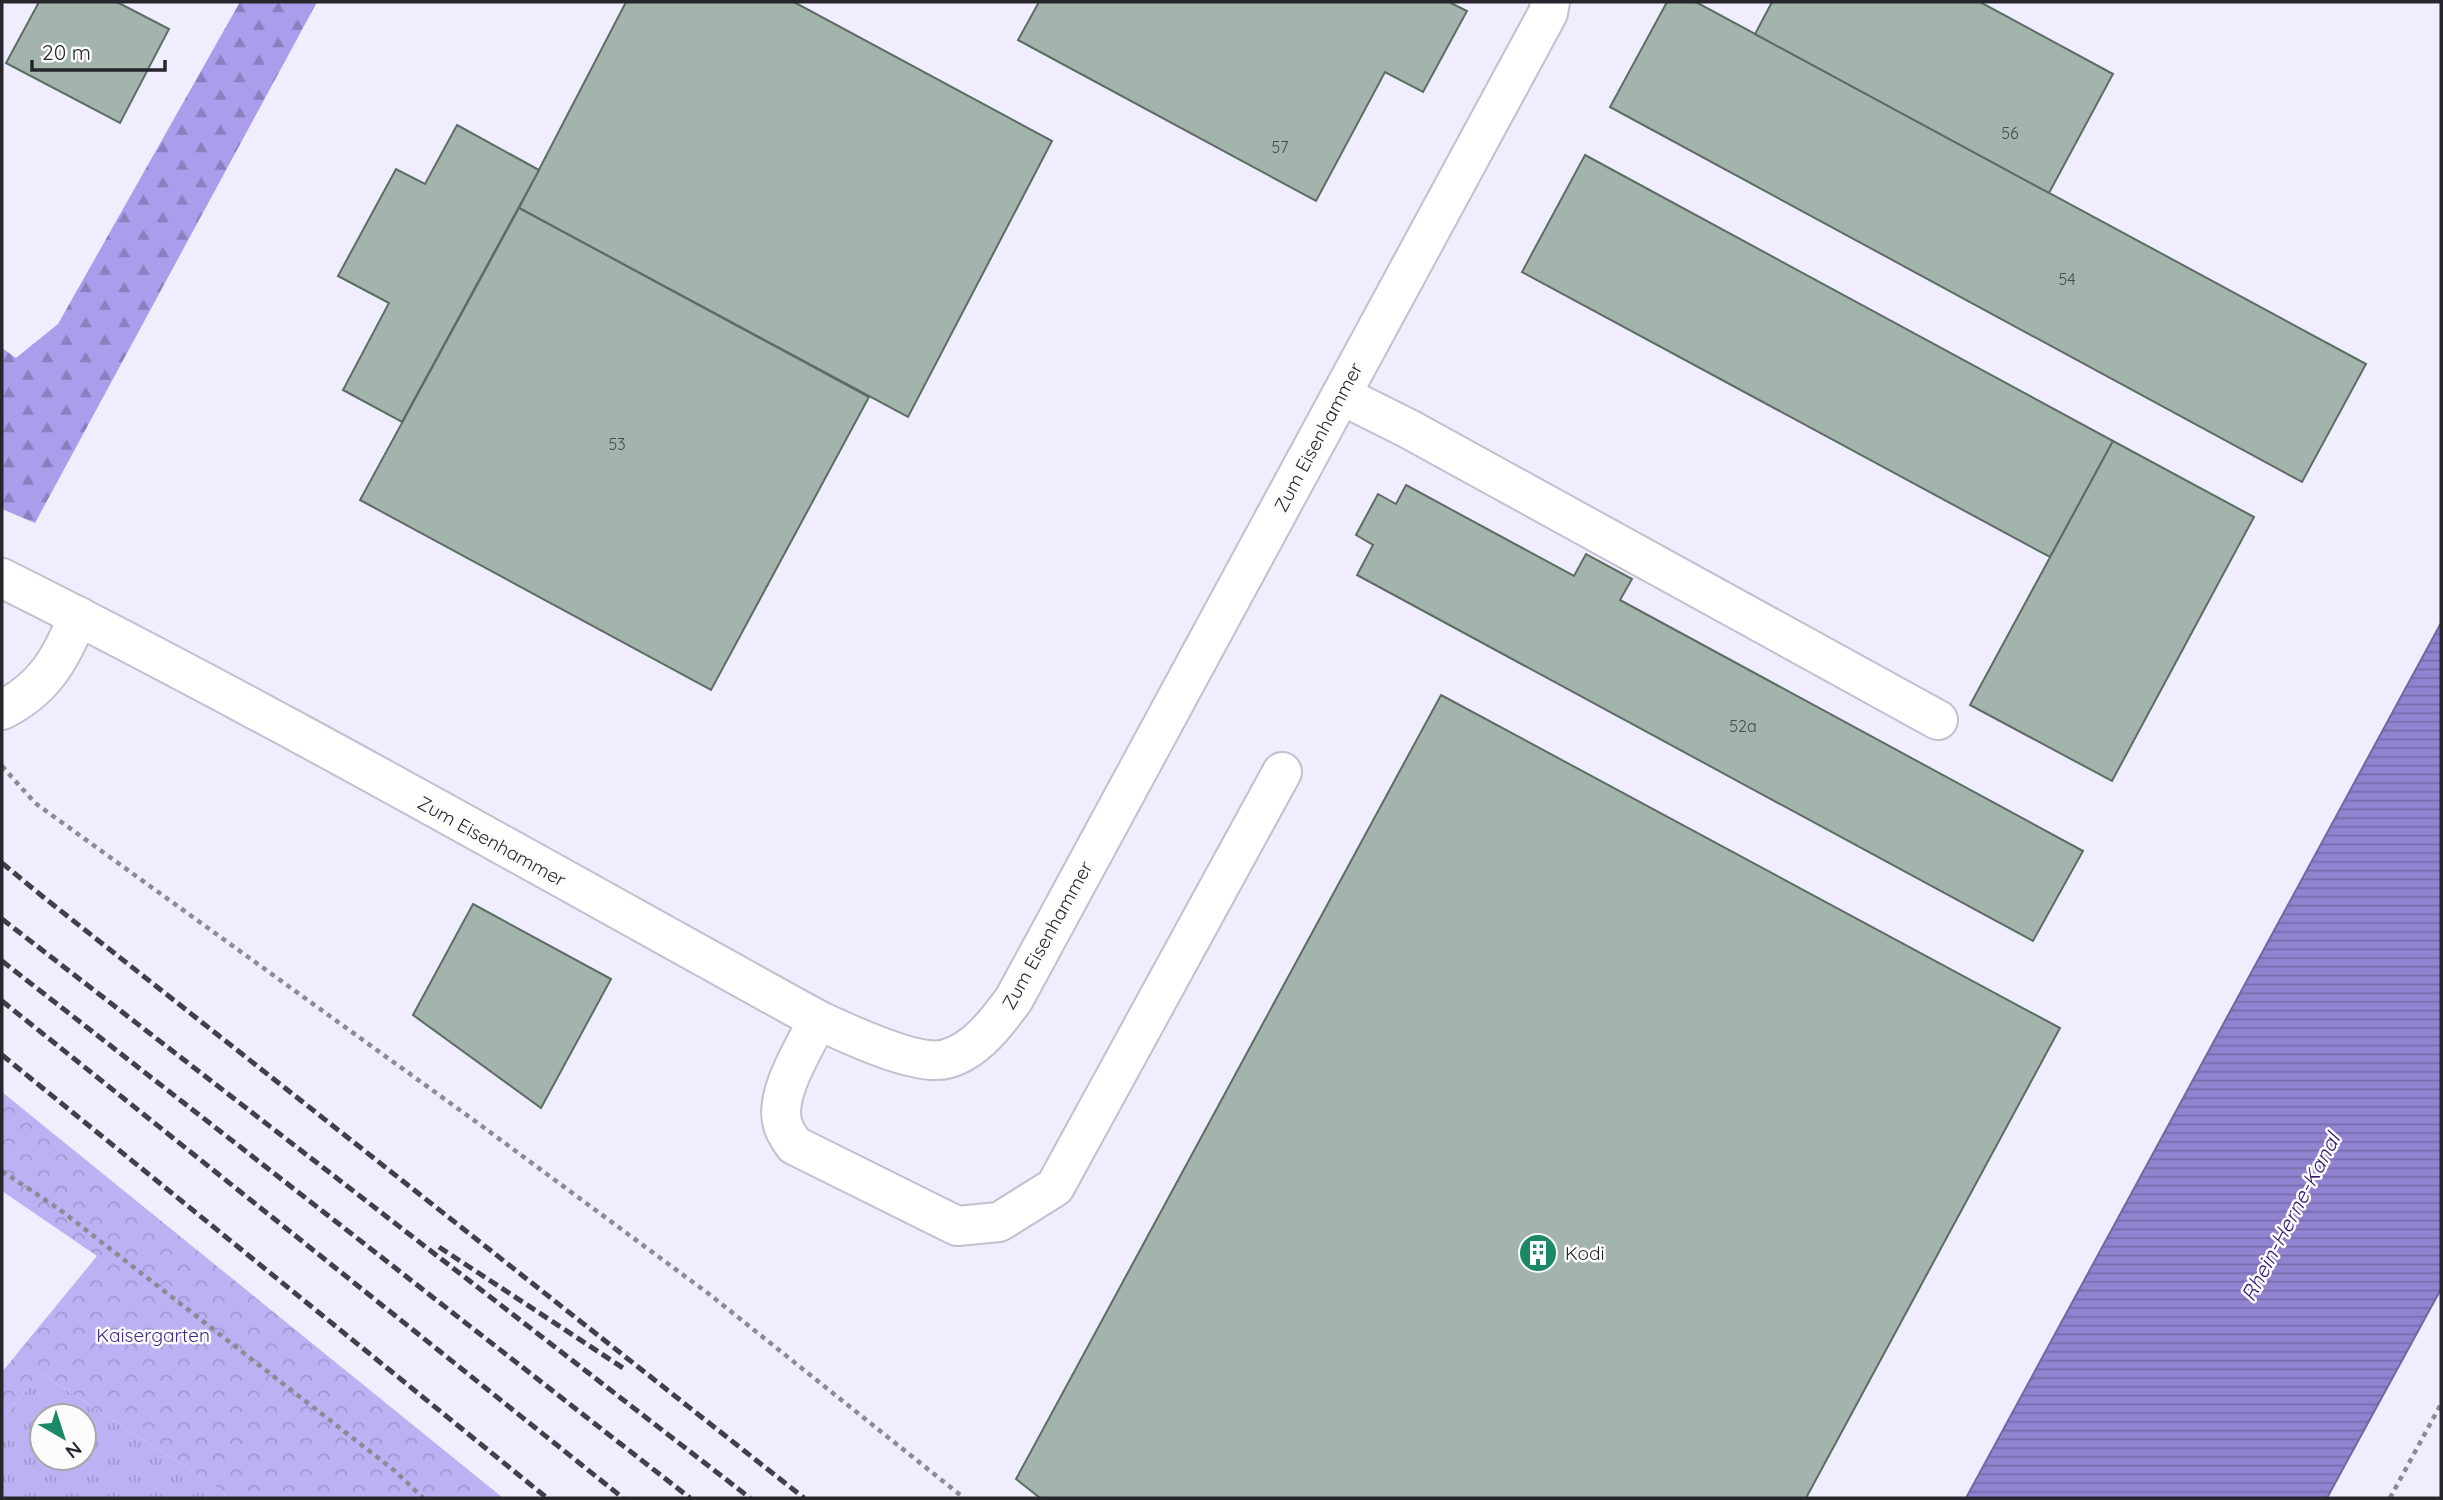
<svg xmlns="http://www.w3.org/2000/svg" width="2443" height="1500" font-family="Quicksand,sans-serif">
<defs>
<pattern id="grass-tufts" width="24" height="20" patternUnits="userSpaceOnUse" patternTransform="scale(1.75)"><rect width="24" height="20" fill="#bcb1f3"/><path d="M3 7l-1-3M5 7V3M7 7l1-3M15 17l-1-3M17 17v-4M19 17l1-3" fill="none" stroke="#a298d0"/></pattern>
<pattern id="forest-firs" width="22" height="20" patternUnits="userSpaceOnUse" patternTransform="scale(1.75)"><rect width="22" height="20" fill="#ab9cec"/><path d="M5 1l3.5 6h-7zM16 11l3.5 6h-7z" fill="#8b7fbf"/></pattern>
<pattern id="park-crowns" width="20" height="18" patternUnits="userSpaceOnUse" patternTransform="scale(1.75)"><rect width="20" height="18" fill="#bcb1f3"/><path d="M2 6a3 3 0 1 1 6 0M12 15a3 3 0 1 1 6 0" fill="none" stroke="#a298d0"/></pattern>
<pattern id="water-rules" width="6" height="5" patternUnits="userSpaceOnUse" patternTransform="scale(1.75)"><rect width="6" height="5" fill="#9283d1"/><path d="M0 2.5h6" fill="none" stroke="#776baa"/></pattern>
</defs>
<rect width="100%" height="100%" fill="#efedfe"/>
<path fill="url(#grass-tufts)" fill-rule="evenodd" d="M40,1373L224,1492L226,1498H2V1420ZM42,1416H84V1458H42Z"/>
<path fill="url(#forest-firs)" d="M240,2H317L35,523L2,509V348L16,358L58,324Z"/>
<path fill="url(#park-crowns)" d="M2,1092L503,1498H226L224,1492L40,1373L2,1420V1372L97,1256L2,1191Z"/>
<path fill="url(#water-rules)" stroke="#7267a0" stroke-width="2" d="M2441,623V1289L2327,1498H1966Z"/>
<g fill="#a2b4ac" stroke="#5c6d65" stroke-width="2">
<path d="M39,2H117L169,29L120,123L6,63Z"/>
<path d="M626,2H794L1052,141L908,417L519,208Z"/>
<path d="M1039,2H1449L1467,11L1423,92L1385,72L1316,201L1018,40Z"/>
<path d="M1667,2H1696L2366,364L2302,482L1610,107Z"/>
<path d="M1772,2H1980L2113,74L2049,193L1755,34Z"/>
<path d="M457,125L539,170L402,422L343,390L389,303L338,276L396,169L425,184Z"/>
<path d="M1585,155L2113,441L2050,557L1522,272Z"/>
<path d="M519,208L869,397L711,690L360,500Z"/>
<path d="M2113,441L2254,517L2112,781L1970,705Z"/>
<path d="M1406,485L1574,576L1586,554L1632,579L1620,600L2083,851L2033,941L1357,575L1373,545L1356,535L1378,494L1396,504Z"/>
<path d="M1441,695L2060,1028L1806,1498H1040L1016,1479Z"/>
<path d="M473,904L611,979L541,1108L413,1015Z"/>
</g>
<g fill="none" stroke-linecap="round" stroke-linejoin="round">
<defs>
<g id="minor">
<path d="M1341,395L1409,429L1938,720"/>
<path d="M2,578C278,716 547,871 818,1020C846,1033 917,1067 946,1059C976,1051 997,1022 1014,999L1548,13L1550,2"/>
<path d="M2,710C44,689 61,659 78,616"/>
<path d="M818,1020C805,1047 773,1095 783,1125C785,1132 790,1139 794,1145L957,1226L999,1222L1055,1187L1282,772"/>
</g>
</defs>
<use href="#minor" stroke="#c2c0d0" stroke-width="42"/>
<g stroke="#8b8a95" stroke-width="4.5" stroke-dasharray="5 5" stroke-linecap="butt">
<path d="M2,766L35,803L475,1121L709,1294L964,1498"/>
<path d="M2,1171L59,1209L395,1471L423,1498"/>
<path d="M2390,1498L2441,1404"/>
</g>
<use href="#minor" stroke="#fff" stroke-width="38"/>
<g stroke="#413f47" stroke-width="5" stroke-dasharray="10 5" stroke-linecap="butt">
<path d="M2,863L42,896L804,1498"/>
<path d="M2,919L750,1498"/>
<path d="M2,961L690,1498"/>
<path d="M2,1001L623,1498"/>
<path d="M2,1055L547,1498"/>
<path d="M439,1247L623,1368"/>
</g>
</g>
<defs>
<symbol id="building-disc" viewBox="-11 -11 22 22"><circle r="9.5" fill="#1b8866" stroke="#fcfcfc"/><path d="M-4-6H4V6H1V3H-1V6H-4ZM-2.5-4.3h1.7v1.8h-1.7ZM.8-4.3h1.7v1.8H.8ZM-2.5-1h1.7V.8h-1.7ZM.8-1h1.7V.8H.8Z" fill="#fff"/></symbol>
</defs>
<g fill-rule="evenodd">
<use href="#building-disc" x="1516" y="1231" width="44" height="44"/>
</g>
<g text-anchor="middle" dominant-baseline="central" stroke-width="5" stroke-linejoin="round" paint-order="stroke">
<g font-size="16" fill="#464a4c">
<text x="2010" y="133">56</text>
<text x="1280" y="147">57</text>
<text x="2067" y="279">54</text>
<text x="617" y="444">53</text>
<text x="1743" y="726">52a</text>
</g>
<g font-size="19" fill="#27262c" stroke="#fcfcfc">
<text transform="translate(1318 437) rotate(-62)">Zum Eisenhammer</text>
<text transform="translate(492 841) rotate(29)">Zum Eisenhammer</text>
<text transform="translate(1047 935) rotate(-61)">Zum Eisenhammer</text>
</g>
<g font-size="19" fill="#27262c" stroke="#fcfcfc" text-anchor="start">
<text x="1565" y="1253">Kodi</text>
</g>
<g font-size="19" fill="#442884" stroke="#fcfcfc">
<text x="153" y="1335">Kaisergarten</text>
</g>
<g font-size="21" font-style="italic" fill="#361572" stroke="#fcfcfc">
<text transform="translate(2290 1217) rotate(-62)">Rhein-Herne-Kanal</text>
</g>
</g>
<rect width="2443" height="1500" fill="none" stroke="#27262c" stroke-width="7"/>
<g transform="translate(63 1437) rotate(141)"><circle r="33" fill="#fcfcfc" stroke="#a7a6a9" stroke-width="2"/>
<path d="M0-5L12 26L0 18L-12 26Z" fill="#1b8866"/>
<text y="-10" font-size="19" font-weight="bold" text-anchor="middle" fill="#27262c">N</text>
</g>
<path d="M32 60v10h133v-10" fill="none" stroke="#27262c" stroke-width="3.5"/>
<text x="42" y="60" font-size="21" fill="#27262c" stroke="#fcfcfc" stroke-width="5" paint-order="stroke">20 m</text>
</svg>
